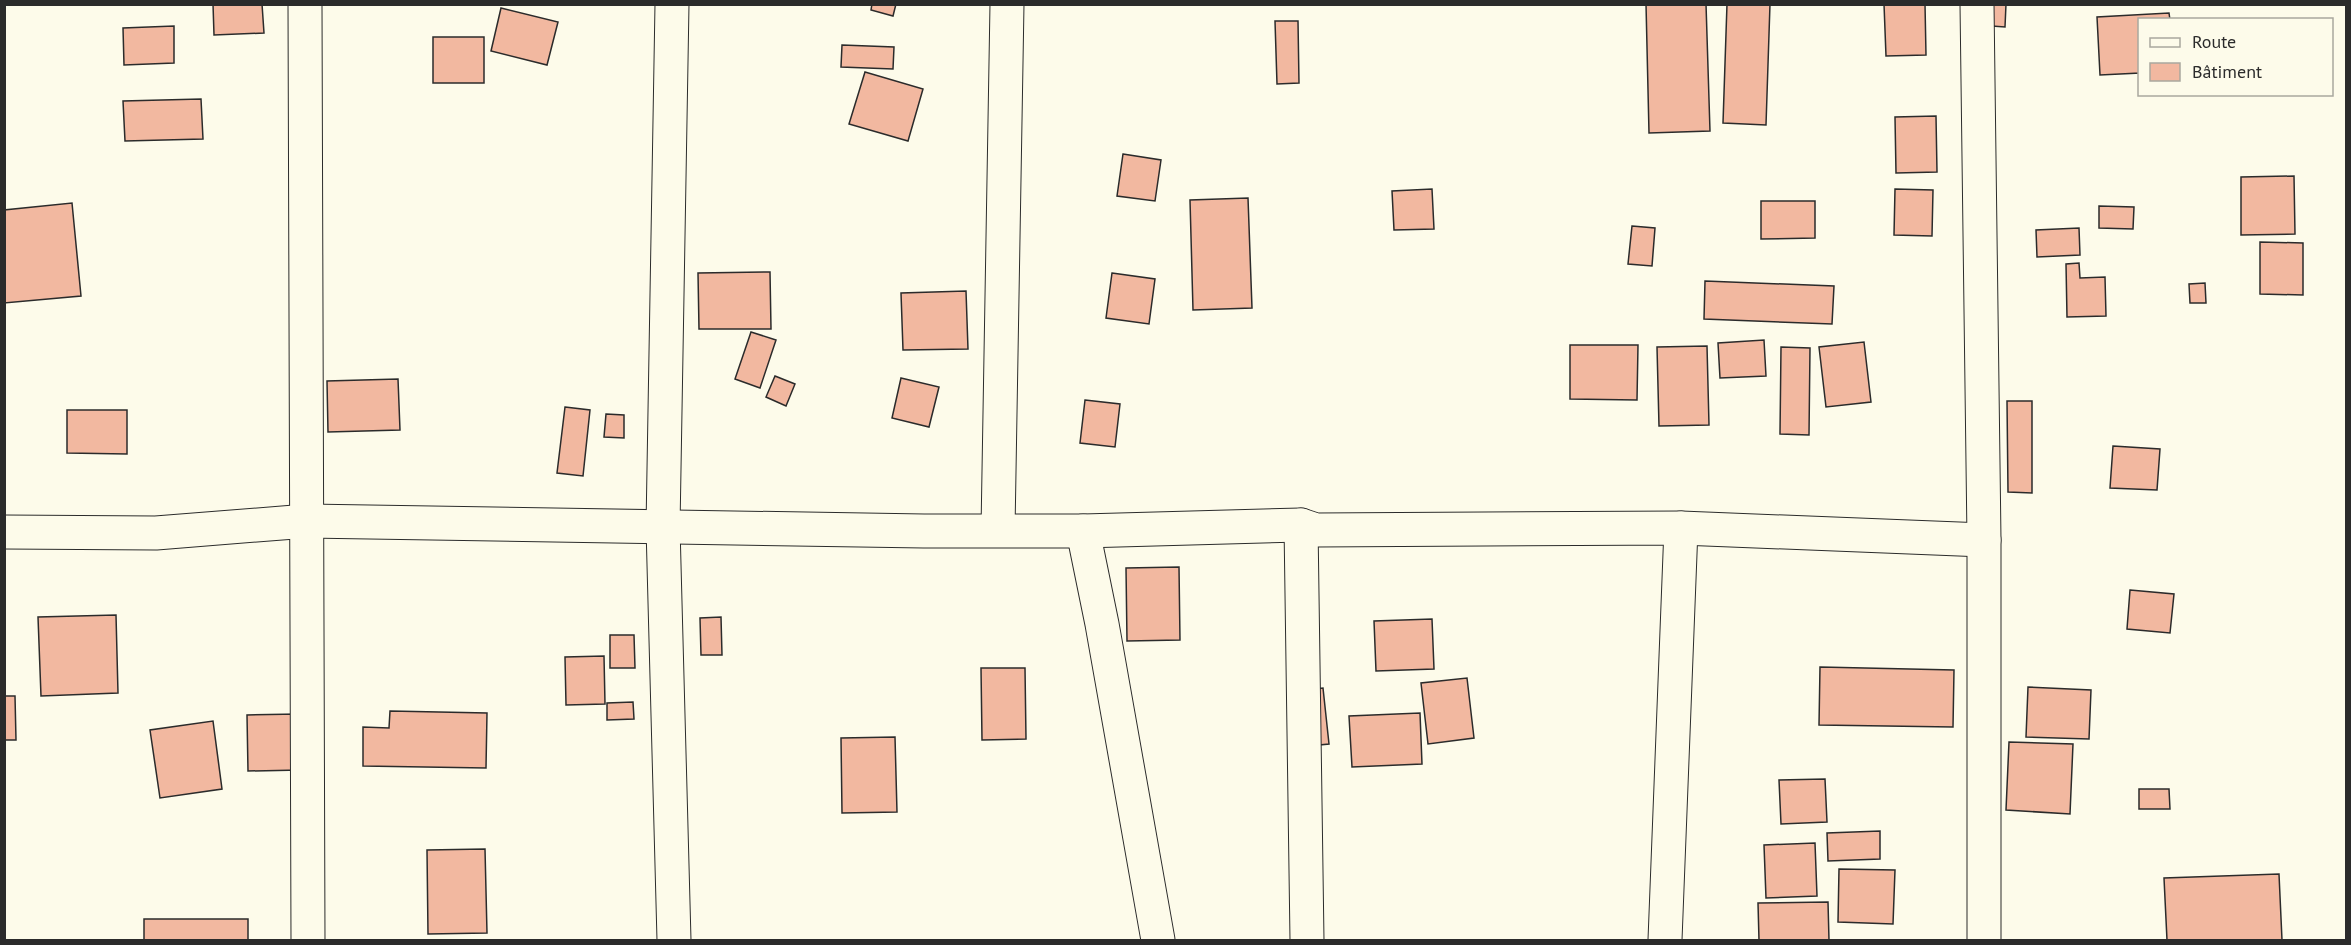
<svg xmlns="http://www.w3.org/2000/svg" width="2351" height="945" font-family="'PT Sans',sans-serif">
<rect width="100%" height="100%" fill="#fdfbea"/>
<g fill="#f2b8a0" stroke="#2b2b2b" stroke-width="1.5">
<path d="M213,4H262L264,33L214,35Z"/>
<path d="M872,4H896L893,16L871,10Z"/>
<path d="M1646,4H1706L1710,131L1649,133Z"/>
<path d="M1727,4H1770L1766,125L1723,123Z"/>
<path d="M1884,4H1925L1926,55L1886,56Z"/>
<path d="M1979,4H2006L2005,27L1978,25Z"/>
<path d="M501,8L558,22L547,65L491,51Z"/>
<path d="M2169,13L2170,20H2140V73L2100,75L2097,17Z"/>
<path d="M1275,21H1298L1299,83L1277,84Z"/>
<path d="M174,26V63L124,65L123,28Z"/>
<rect x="433" y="37" width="51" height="46"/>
<path d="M842,45L894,47L893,69L841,67Z"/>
<path d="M865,72L923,89L908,141L849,124Z"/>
<path d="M201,99L203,139L125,141L123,101Z"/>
<path d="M1936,116L1937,172L1896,173L1895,117Z"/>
<path d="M1123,154L1161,160L1155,201L1117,196Z"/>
<path d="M2294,176L2295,234L2241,235V177Z"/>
<path d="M1432,189L1434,229L1394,230L1392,191Z"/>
<path d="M1895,189L1933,190L1932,236L1894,235Z"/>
<path d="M1248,198L1252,308L1193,310L1190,200Z"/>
<path d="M1761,201H1815V238L1761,239Z"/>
<path d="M72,203L81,296L4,303V210Z"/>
<path d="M2099,206L2134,207L2133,229L2099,228Z"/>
<path d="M1632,226L1655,228L1652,266L1628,264Z"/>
<path d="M2079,228L2080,255L2037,257L2036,230Z"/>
<path d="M2260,242L2303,243V295L2260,294Z"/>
<path d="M2079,263L2080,278L2105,277L2106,316L2067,317L2066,264Z"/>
<path d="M770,272L771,329H699L698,273Z"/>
<path d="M1112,273L1155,279L1149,324L1106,318Z"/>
<path d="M1705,281L1834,286L1832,324L1704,319Z"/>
<path d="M2205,283L2206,303H2190L2189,284Z"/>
<path d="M966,291L968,349L903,350L901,293Z"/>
<path d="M751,332L776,340L760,388L735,379Z"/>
<path d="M1764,340L1766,376L1720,378L1718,343Z"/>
<path d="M1864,342L1871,402L1826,407L1819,347Z"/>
<path d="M1570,345H1638L1637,400L1570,399Z"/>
<path d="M1707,346L1709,425L1659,426L1657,347Z"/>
<path d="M1781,347L1810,348L1809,435L1780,434Z"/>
<path d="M775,376L795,384L786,406L766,397Z"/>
<path d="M901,378L939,387L929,427L892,418Z"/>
<path d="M398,379L400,430L328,432L327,381Z"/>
<path d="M1085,400L1120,404L1115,447L1080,443Z"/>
<path d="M2007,401H2032V493L2008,492Z"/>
<path d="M565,407L590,410L583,476L557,473Z"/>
<path d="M67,410H127V454L67,453Z"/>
<path d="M606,414L624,415V438L604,437Z"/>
<path d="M2113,446L2160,449L2157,490L2110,488Z"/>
<path d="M1179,567L1180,640L1127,641L1126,568Z"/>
<path d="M2130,590L2174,594L2170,633L2127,629Z"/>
<path d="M116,615L118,693L41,696L38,617Z"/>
<path d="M721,617L722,655H701L700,618Z"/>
<path d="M1432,619L1434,669L1376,671L1374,621Z"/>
<path d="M610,635H634L635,668H610Z"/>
<path d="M604,656L605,704L566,705L565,657Z"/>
<path d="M1820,667L1954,670L1953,727L1819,725Z"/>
<path d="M981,668H1025L1026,739L982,740Z"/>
<path d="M1467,678L1474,738L1428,744L1421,683Z"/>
<path d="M2028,687L2091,690L2089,739L2026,737Z"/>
<path d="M1323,688L1329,744L1299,747L1293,691Z"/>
<path d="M4,696H15L16,740H4Z"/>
<path d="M633,702L634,719L607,720V703Z"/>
<path d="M390,711L487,713L486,768L363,766V727L389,728Z"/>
<path d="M1420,713L1422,764L1352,767L1349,716Z"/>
<path d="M299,714L300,770L248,771L247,715Z"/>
<path d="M213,721L222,789L160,798L150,730Z"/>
<path d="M895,737L897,812L842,813L841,738Z"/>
<path d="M2009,742L2073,744L2070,814L2006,810Z"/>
<path d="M1825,779L1827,822L1781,824L1779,780Z"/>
<path d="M2139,789H2169L2170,809H2139Z"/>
<path d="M1880,831V859L1828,861L1827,833Z"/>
<path d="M1815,843L1817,896L1766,898L1764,845Z"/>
<path d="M485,849L487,933L428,934L427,850Z"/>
<path d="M1839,869L1895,870L1893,924L1838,922Z"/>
<path d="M2279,874L2282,940H2167L2164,878Z"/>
<path d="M1828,902L1829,940H1759L1758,903Z"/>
<rect x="144" y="919" width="104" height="21"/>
</g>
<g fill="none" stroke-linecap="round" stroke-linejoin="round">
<defs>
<g id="street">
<path d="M305,4L308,940"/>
<path d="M672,4L663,527L674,940"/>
<path d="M1977,4L1984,540V940"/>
<path d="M1301,525L1307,940"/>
<path d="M998,530L1007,4"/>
<path d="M1083,531L1102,624L1158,940"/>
<path d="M4,532L156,533L307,521L924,531H1083L1301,525L1316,530L1681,528L1984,540"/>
<path d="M1665,940L1681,528"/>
</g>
</defs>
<use href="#street" stroke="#2b2b2b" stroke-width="35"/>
<use href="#street" stroke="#fdfbea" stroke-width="33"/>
</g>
<rect width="2351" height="945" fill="none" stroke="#2b2b2b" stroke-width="12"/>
<rect x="2138" y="18" width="195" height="78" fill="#fdfbea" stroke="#a9a89e" stroke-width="1.5"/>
<rect x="2150" y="38" width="30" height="9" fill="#fdfbea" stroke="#a9a89e" stroke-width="1.5"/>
<text x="2192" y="48" font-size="18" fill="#2b2b2b">Route</text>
<rect x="2150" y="63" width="30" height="18" fill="#f2b8a0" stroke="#a9a89e" stroke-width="1.5"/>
<text x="2192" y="78" font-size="18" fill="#2b2b2b">Bâtiment</text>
</svg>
